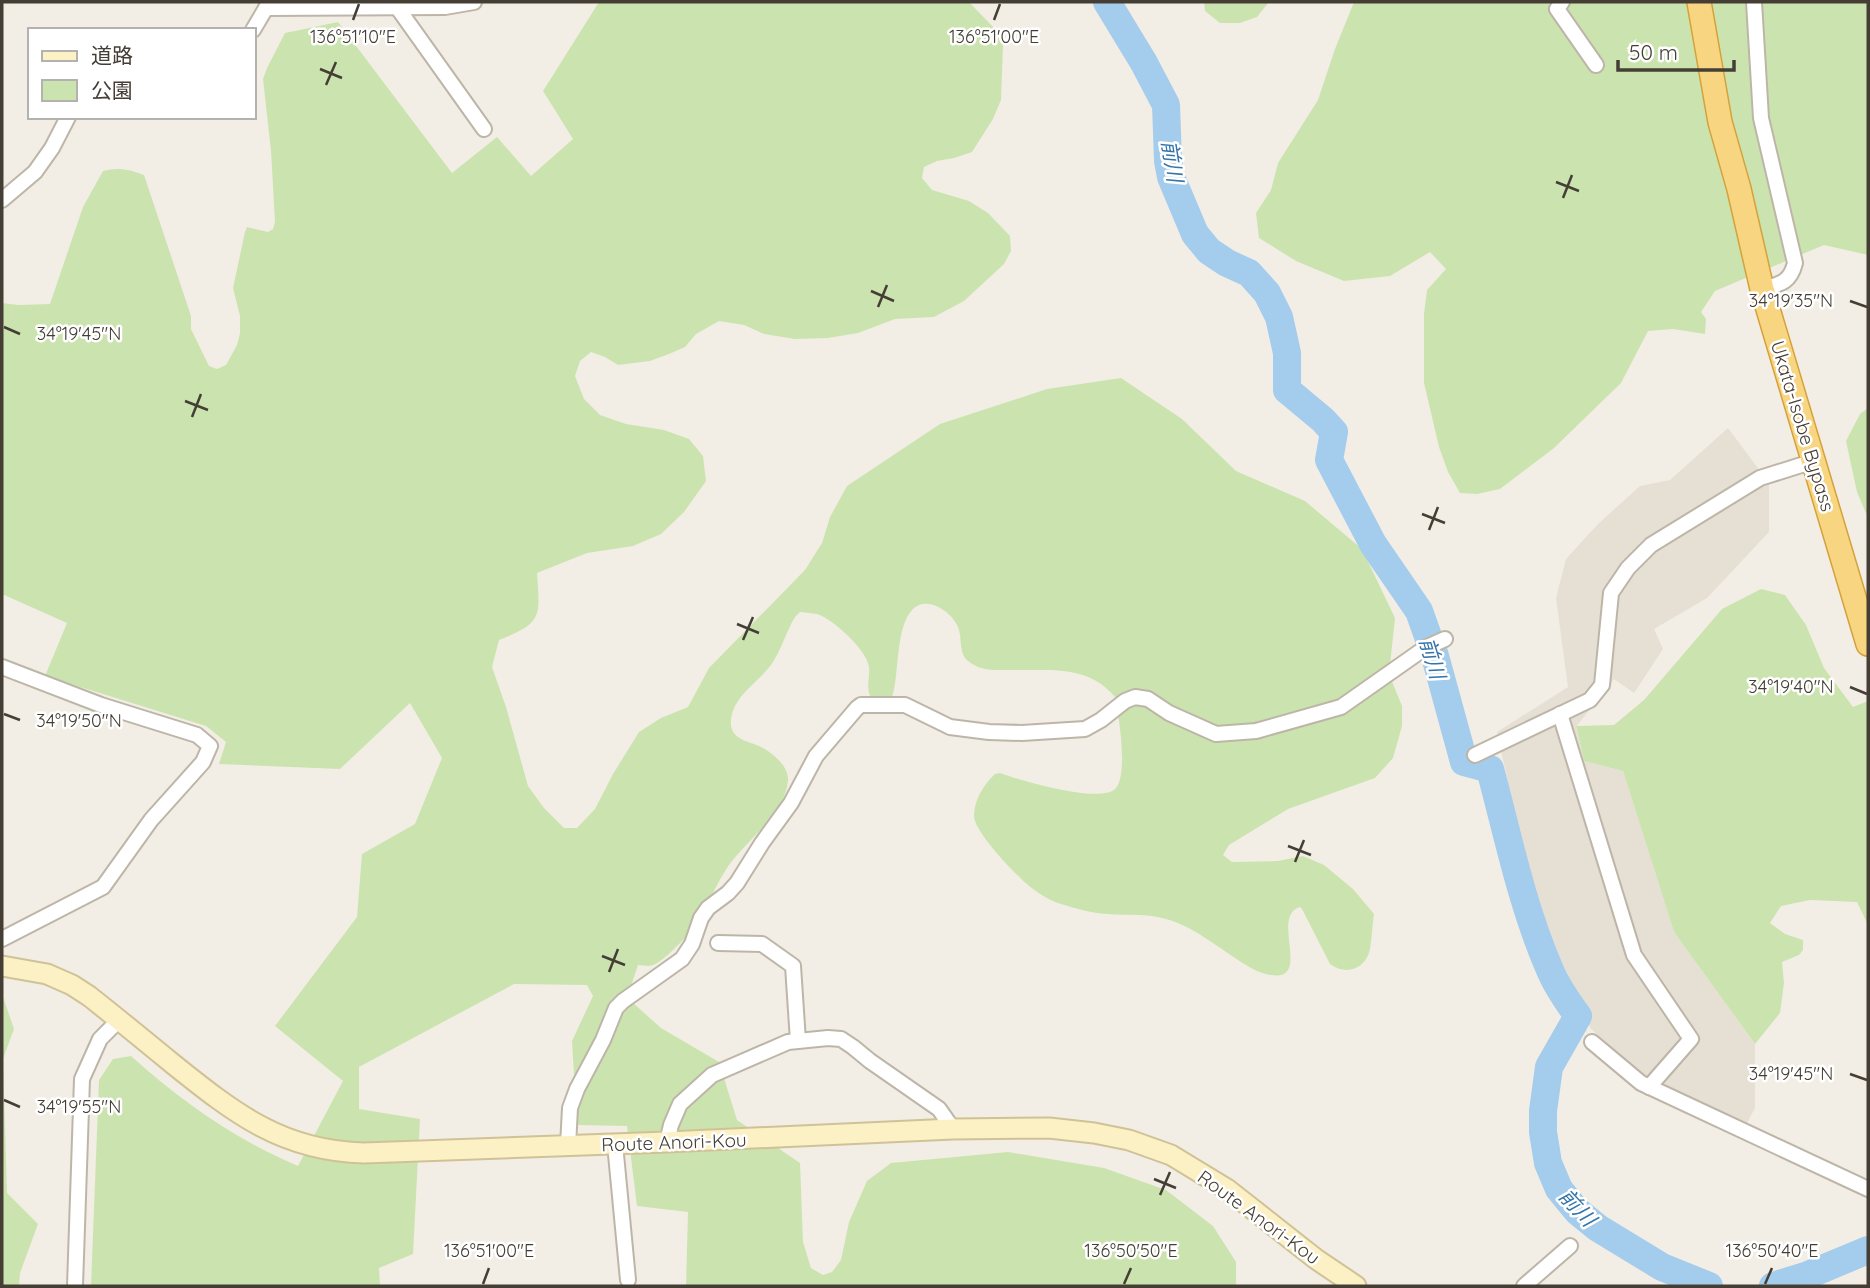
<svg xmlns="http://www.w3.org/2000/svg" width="1870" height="1288" font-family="Quicksand,'Noto Sans JP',sans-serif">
<rect width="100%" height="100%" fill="#f2eee5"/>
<path fill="#e5e0d3" d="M1728,428L1769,483V532L1707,598L1654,629L1663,649L1634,693L1614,679L1576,727L1584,761L1623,771L1674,932L1755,1044V1108L1746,1125L1644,1075L1591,1029L1567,973L1544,927L1522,848L1497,732L1568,687L1556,598L1566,559L1598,524L1640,486L1670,480Z"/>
<g fill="#cbe4af">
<path d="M599,2H969L996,30L1003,45L1001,100L993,119L972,152L954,158L937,161L924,167L922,178L932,190L969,201L988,213L1010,236L1011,251L1004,264L964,301L934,317L895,319L858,333L828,338L795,339L764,334L744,325L719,321L696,334L685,347L669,354L650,361L618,365L605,357L591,352L580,361L575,376L584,399L600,415L626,424L664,430L689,439L703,456L706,481L684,512L661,534L633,546L587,553L537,573C540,617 543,623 499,640L492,667L506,707L528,786L544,808L564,828H577L595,809L613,774L639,732L661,718L688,707L709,668L805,570L822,543L830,517L847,486L940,424L1047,389L1121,378L1182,419L1236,471L1305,501L1362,549L1395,618L1389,674L1402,706V726L1393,758L1375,778L1288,809L1229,845L1223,855L1232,862L1278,861L1303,856L1324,865L1353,889L1374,914C1372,926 1372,938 1370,949C1366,969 1346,976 1330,964L1302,909L1300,907C1274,915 1302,964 1284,974C1276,978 1260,973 1253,969C1224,953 1198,928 1166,919C1147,913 1127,916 1107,914C1092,913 1076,909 1061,904C1051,901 1041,895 1033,889C1019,879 974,832 974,816C974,800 984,784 995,774L1000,773C1019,780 1102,805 1116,788C1128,773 1119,716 1115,697C1087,664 1050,671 1010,670C1000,670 988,671 978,667C974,665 968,662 965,658C959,650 962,636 958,627C953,614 933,599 919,605C893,617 901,678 891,700L872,699C865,689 870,679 869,667C867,650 833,619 817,614C812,613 806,613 800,612L795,617C786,632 781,651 771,665C757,684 734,695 731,720C729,739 748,741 759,746C773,753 789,766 788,781C785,814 744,842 727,868C714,888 701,920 686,937C678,945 660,965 649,966C645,966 642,965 638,965L632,983L633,1003L661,1028L719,1062L737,1120L800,1163L803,1242L811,1268L823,1275L832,1272L841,1260L849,1222L867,1181L891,1163L1008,1152L1104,1168L1166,1190L1213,1226L1236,1262V1286H686L688,1212L637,1206L627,1126L577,1125L572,1041L593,996L587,985L514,984L359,1067V1109L420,1119L413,1254L379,1268L380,1286H91L99,1080L113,1059L131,1056C181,1101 236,1140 298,1166L343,1081L275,1026L357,917L362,854L415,824L442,758L410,703L340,769L219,764L226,742L206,726L45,676L67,623L2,594V303L18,305L50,304L83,207L103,171C118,167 129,169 144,175L191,316V329L209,366L217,369L226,365L237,345L240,333V316L233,288L245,232L247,227L268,232L273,229L275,222L271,151L263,79L267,68L285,33L338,22L452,173L497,137L531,176L573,139L543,91Z"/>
<path d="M1204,2H1269L1257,17L1240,23H1220L1205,11Z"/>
<path d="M1354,2H1868V255L1824,245L1715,291L1701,312L1706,319L1705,334L1673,329L1648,331L1621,383L1554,448L1500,489L1477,494L1460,493L1448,472L1439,447L1424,383V314L1427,290L1446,269L1430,252L1390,276L1344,281L1296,261L1259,238L1256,213L1271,190L1278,163L1318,100L1335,49Z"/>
<path d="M1868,408V518L1857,492L1846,441L1860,414Z"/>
<path d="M1761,589L1785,595L1806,625L1824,668L1853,707L1868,701V925L1857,902L1810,900L1781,906L1770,923L1785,934L1803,940V950L1799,955L1782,962L1784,983L1780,1013L1755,1044L1674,932L1623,771L1584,761L1576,726L1614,725L1644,700L1722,609Z"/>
<path d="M2,994L14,1029L3,1059L7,1193L38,1224L20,1273L19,1286H2Z"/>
</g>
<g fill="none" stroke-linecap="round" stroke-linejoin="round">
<g stroke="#a4ccec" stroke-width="28">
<path d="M1107,2L1144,63L1166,105L1168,161L1171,177L1195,234L1209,251L1227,263L1249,273L1267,293L1279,317L1287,353V390L1323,420L1334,432L1329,460L1373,544L1419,611L1435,656L1464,762L1490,769C1508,836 1522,906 1550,970C1557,987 1567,1001 1578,1016L1549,1067L1543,1111V1132L1548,1163L1559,1189L1577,1211L1598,1228L1662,1267L1709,1286"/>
<path d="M1773,1286L1808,1275L1868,1250"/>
</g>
<defs>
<g id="minor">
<path d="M1562,2L1557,9L1596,65"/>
<path d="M1754,2L1761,118L1795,263C1790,283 1780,284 1762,289"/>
<path d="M397,7L484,129"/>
<path d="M266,8L445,7L474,2"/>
<path d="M253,30L266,8L272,3"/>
<path d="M2,200L35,172L52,148L68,117"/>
<path d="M2,667L101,705L197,735L210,746L203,762L151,820L103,887L2,939"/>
<path d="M1560,714L1634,955L1691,1039L1649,1087"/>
<path d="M1475,755L1590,700L1602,685L1611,593L1628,568L1651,545L1760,478L1814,461"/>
<path d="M718,943L762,944L793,966L798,1041"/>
<path d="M1592,1042L1641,1083L1868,1189"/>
<path d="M667,1142L671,1125L680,1104L712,1075L788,1042L828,1038L841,1039L853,1047L870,1061L939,1109L953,1129"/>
<path d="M615,1144L628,1280"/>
<path d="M568,1146L570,1108L577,1089L603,1040L616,1008L623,1001L682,959L692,944L701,918L708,908L728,893L737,883L762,843L791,803L816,756L857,708L861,705H905L950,727L989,732L1022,733L1085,729L1101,720L1125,701L1135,697L1148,699L1169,713L1216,734L1256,731L1341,707L1425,648L1445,639"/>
<path d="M75,1286L82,1079L100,1039L119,1020"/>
<path d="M1524,1286L1570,1246"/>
</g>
<path id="secondary" d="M2,966L47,974L72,985L89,996C117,1018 145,1041 173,1064C234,1113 282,1151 364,1153L667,1142L953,1129L1049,1128L1094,1133L1129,1140L1171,1155L1227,1189L1316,1259L1356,1286"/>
<path id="trunk" d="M1699,2L1720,122L1739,189L1762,289L1868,644"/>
</defs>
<use href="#minor" stroke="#bdb6a8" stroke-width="18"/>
<use href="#secondary" stroke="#d0c297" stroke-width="23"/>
<use href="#trunk" stroke="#d5a13b" stroke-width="26"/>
<use href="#minor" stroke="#fff" stroke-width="14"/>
<use href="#secondary" stroke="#fcf0c5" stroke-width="19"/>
<use href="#trunk" stroke="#f8d681" stroke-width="23"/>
</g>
<path fill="none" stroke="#443e35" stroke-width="2.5" d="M353,20L359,4M994,20L1000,4M320,69L342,78M326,85L336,62M1556,182L1579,191M1563,198L1572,175M871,291L894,301M1850,301L1867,307M878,307L887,285M4,327L20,334M185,401L208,410M192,417L201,394M1422,514L1445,523M1429,530L1438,507M737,624L759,633M743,640L753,617M1850,687L1867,694M4,714L20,720M1288,846L1311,855M1295,862L1304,840M602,956L625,965M609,972L618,949M1850,1074L1867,1080M4,1100L20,1107M1154,1179L1176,1188M1160,1195L1170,1172M483,1284L489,1268M1124,1284L1131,1268M1765,1284L1772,1268"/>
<g text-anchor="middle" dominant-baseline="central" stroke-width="5" stroke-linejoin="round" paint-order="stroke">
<g font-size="19" fill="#443e35" stroke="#fff">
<text transform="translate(1803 426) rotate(73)">Ukata-Isobe Bypass</text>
<text transform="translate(674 1142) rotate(-2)">Route Anori-Kou</text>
<text transform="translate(1259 1217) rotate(36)">Route Anori-Kou</text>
</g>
<g font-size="21" font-style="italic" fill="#3475aa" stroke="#fff">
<text transform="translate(1173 161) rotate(81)">前川</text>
<text transform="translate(1433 658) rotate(73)">前川</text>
<text transform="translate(1578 1207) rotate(47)">前川</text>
</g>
</g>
<g font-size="18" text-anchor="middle" fill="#443e35" stroke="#fff" stroke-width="5" stroke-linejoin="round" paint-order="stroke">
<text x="353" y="43">136°51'10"E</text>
<text x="994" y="43">136°51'00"E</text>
<text x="1791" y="307">34°19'35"N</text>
<text x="79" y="340">34°19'45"N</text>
<text x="1791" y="693">34°19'40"N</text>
<text x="79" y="727">34°19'50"N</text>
<text x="1791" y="1080">34°19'45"N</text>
<text x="79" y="1113">34°19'55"N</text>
<text x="489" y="1257">136°51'00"E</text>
<text x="1131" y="1257">136°50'50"E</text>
<text x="1772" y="1257">136°50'40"E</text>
</g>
<rect width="1870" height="1288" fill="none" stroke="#443e35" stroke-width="7"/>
<rect x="28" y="28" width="228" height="91" fill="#ffffff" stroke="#b4b2ae" stroke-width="2"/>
<rect x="42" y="51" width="35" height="10" fill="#fcf0c5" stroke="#b4b2ae" stroke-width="2"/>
<text x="91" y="63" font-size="21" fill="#443e35">道路</text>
<rect x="42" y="80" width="35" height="21" fill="#cbe4af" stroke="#b4b2ae" stroke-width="2"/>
<text x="91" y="98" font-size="21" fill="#443e35">公園</text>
<path d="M1618 60v10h116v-10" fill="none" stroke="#443e35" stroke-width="3.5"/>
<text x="1629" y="60" font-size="21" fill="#443e35" stroke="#ffffff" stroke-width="5" paint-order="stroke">50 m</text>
</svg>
